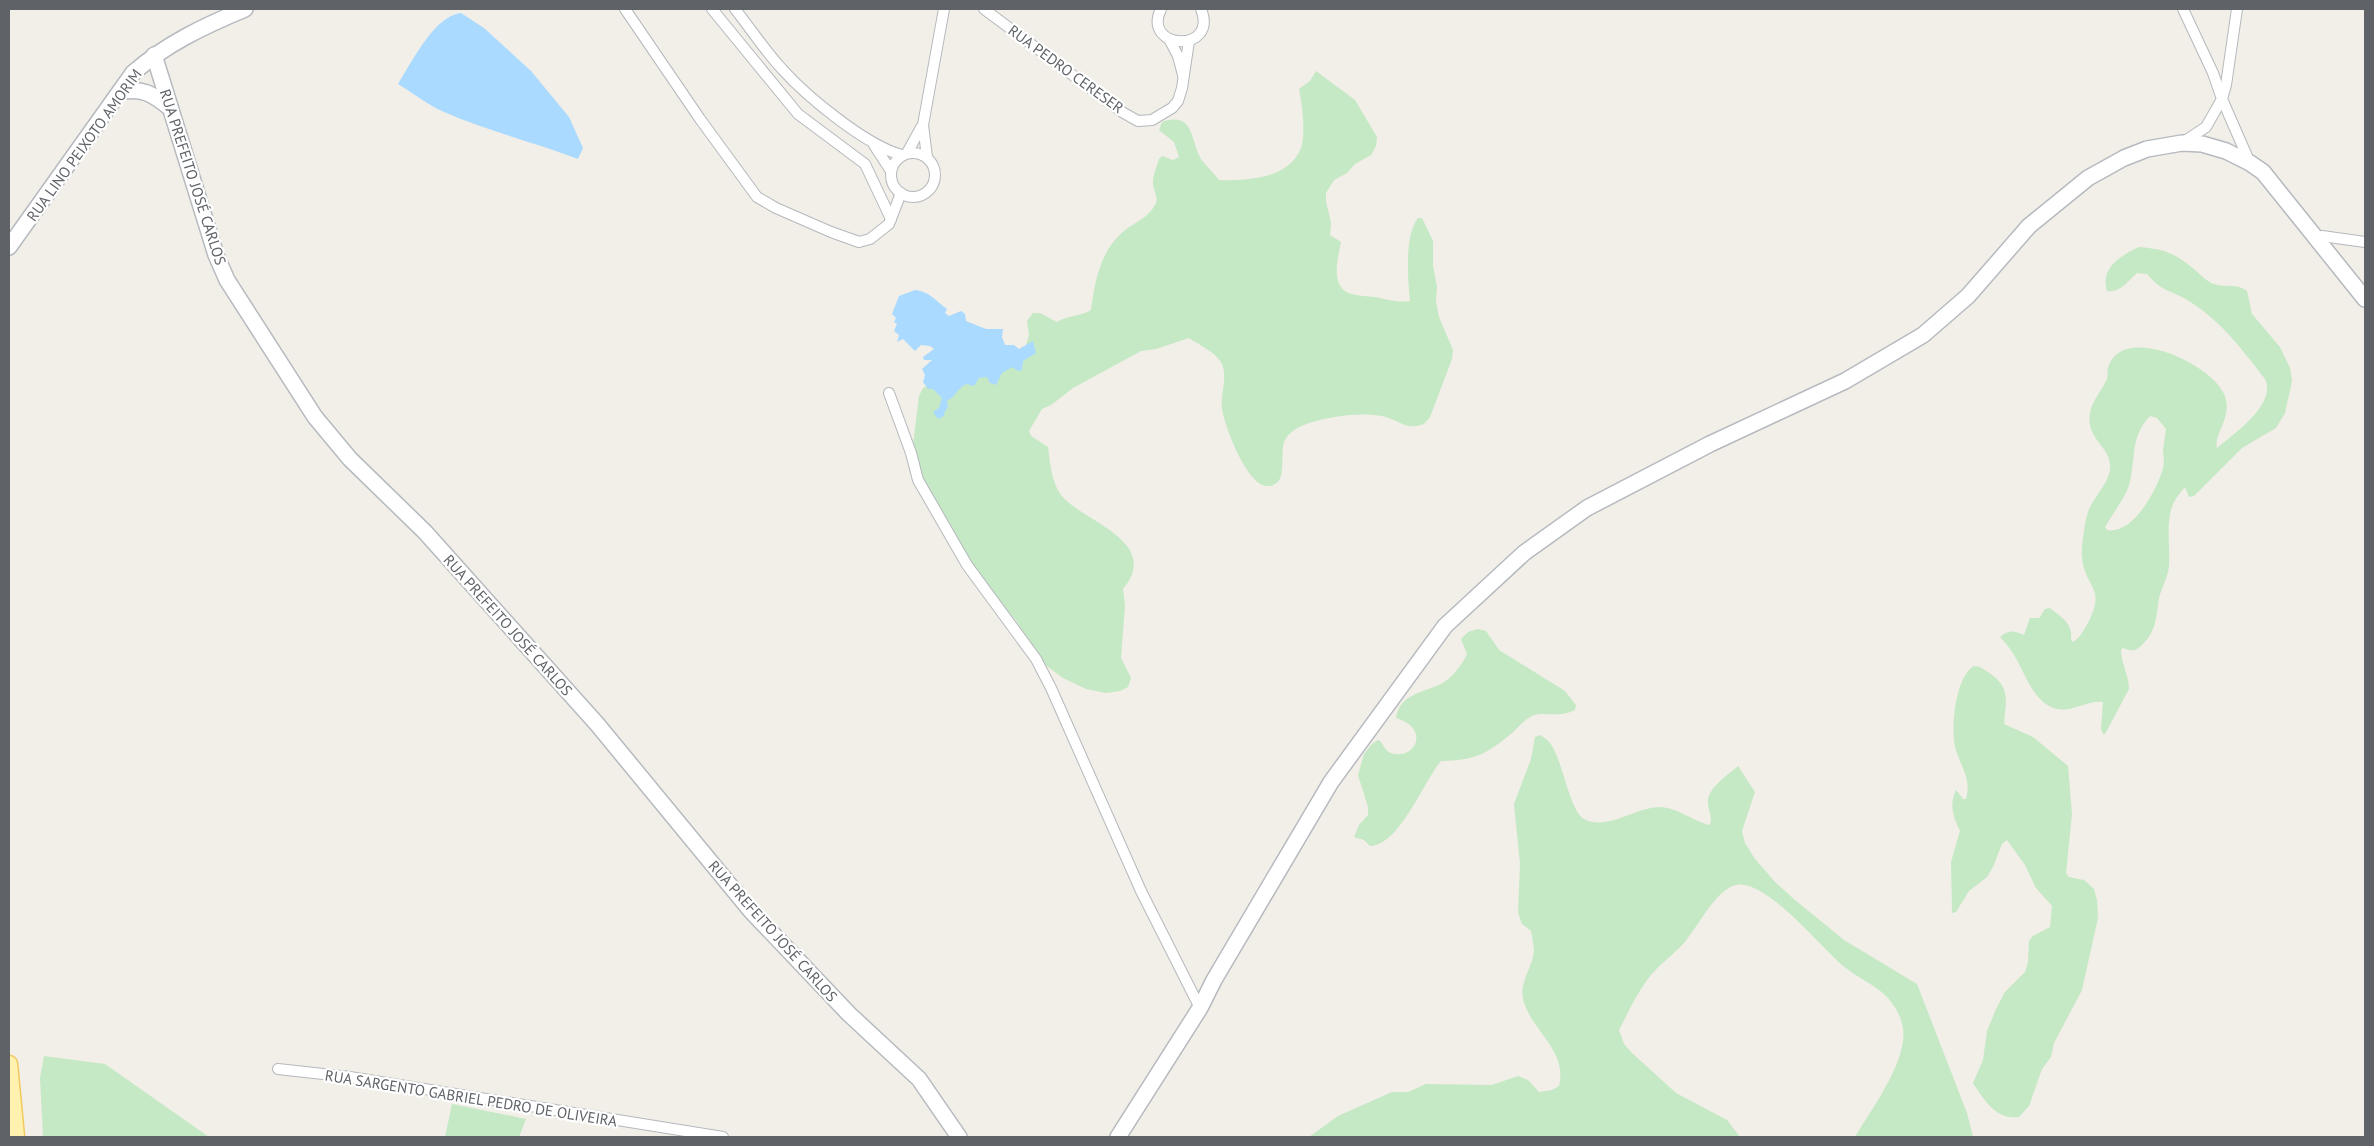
<svg xmlns="http://www.w3.org/2000/svg" width="2374" height="1146" font-family="'PT Sans',sans-serif">
<rect width="100%" height="100%" fill="#f1efe8"/>
<g fill="#c5e8c5" fill-rule="evenodd">
<path d="M1316,71L1355,100L1377,137L1376,146L1371,155L1355,164L1347,173L1334,180L1326,193V202L1331,222L1330,235L1341,242C1338,259 1329,288 1352,294C1359,296 1367,296 1375,297C1387,299 1397,303 1410,301C1408,279 1404,236 1418,218H1422L1433,241V266L1437,287L1436,302L1439,317L1453,350L1452,359L1430,417L1424,424C1407,430 1403,423 1389,418C1369,412 1344,415 1324,419C1312,422 1291,427 1285,440C1278,453 1290,484 1269,486C1248,489 1225,427 1222,409C1220,394 1228,379 1222,364C1216,352 1199,345 1189,338L1156,349L1141,351L1073,388L1051,405L1042,409L1029,431L1031,436L1048,447C1050,462 1051,481 1061,495C1081,521 1163,541 1123,589L1125,605L1121,658L1131,678L1128,687L1120,691L1106,693L1086,689L1063,678L1044,664L1015,619L983,584L911,461L919,396L923,388L930,384L1024,352L1029,335L1027,321L1033,313H1040L1057,322C1068,315 1080,317 1091,310C1095,281 1100,251 1124,231C1135,222 1150,217 1156,203C1158,197 1154,191 1153,185C1152,177 1157,166 1159,159L1162,156L1173,160L1179,157L1174,142L1159,130L1162,122C1194,111 1190,139 1201,159C1206,166 1214,173 1219,180C1247,181 1289,179 1301,148C1306,134 1302,104 1299,89L1310,81Z"/>
<path d="M2139,247C2164,249 2175,253 2195,270C2200,274 2207,282 2214,284C2226,288 2236,283 2247,291L2252,314L2280,347L2290,368L2292,381L2285,413L2276,428L2242,448L2194,496L2189,497L2185,487C2178,495 2172,503 2170,514C2167,532 2170,547 2169,564C2169,575 2162,587 2159,598C2156,616 2157,630 2143,644C2136,651 2133,652 2123,648L2121,650C2121,664 2129,675 2129,689L2105,734H2103L2101,729L2103,702C2087,700 2074,712 2057,709C2031,703 2024,667 2010,649C2007,644 2003,641 2000,637C2009,630 2013,630 2024,635L2030,618H2039L2045,609L2050,608C2062,618 2073,623 2071,640L2073,642C2080,638 2085,628 2089,621C2106,586 2085,589 2082,557C2081,547 2085,521 2088,512C2093,497 2112,481 2110,464C2108,445 2086,439 2090,413C2092,400 2102,391 2107,379C2108,376 2107,371 2108,368C2121,322 2211,363 2224,394C2234,417 2213,434 2217,448C2235,433 2277,404 2265,379C2241,348 2222,322 2189,301C2170,289 2163,293 2147,274L2137,273C2128,281 2120,293 2107,291C2100,268 2120,256 2139,247ZM2150,416L2157,418L2166,429C2165,436 2164,442 2163,449C2163,455 2165,462 2163,468C2157,490 2133,535 2107,530L2105,527C2113,513 2126,497 2130,482C2136,456 2130,437 2150,416Z"/>
<path d="M1478,629L1486,631L1499,650L1565,691L1576,705L1575,710C1557,719 1542,710 1530,717C1523,721 1517,728 1512,733C1485,755 1476,760 1441,761C1424,781 1399,846 1370,846L1364,840L1354,837L1359,825L1368,815V807L1358,775L1364,754L1372,744L1378,740C1384,743 1384,751 1391,753C1414,761 1432,729 1396,718C1400,694 1422,693 1441,684C1451,679 1463,664 1467,654L1461,639L1468,632Z"/>
<path d="M1974,666C1980,666 1983,669 1988,672C2011,687 2006,700 2004,724L2033,737L2068,766L2072,814L2066,873L2069,877L2084,880L2094,889L2097,900L2098,918L2082,990L2054,1043L2051,1057L2042,1069L2029,1106L2019,1117C1996,1120 1985,1101 1973,1083L1983,1060L1987,1031L1996,1009L2005,992L2025,972L2028,962L2029,941L2033,936L2050,927L2052,906L2036,888L2025,865L2007,840L2002,844L1993,867L1987,877L1969,891L1956,912L1952,913L1951,862L1960,831C1953,816 1949,806 1956,790L1963,799H1966C1972,778 1960,766 1955,747C1951,727 1955,677 1974,666Z"/>
<path d="M1540,735C1543,737 1547,739 1549,742C1563,757 1569,814 1586,820C1609,830 1636,807 1660,807C1679,808 1692,821 1710,825C1713,816 1707,809 1708,800C1710,786 1728,775 1738,766L1755,792L1742,831L1745,843L1755,859L1776,883L1795,900L1844,940L1917,984L1967,1113L1973,1137H1855C1871,1110 1908,1061 1903,1028C1901,1017 1896,1007 1888,998C1876,985 1856,977 1842,965C1821,947 1765,878 1736,885C1716,889 1698,927 1684,943C1672,956 1657,966 1647,980C1636,995 1628,1013 1619,1030L1624,1044L1632,1053L1676,1093L1727,1120L1740,1137H1309L1338,1116L1392,1092H1408L1426,1084L1492,1085L1518,1076L1528,1080L1539,1092L1552,1090L1559,1086C1568,1050 1531,1031 1523,999C1519,983 1533,966 1534,951C1534,945 1532,937 1531,931L1522,924L1518,913L1520,864L1514,804L1531,759L1535,737Z"/>
<path d="M44,1056L105,1064L209,1137H43L40,1078Z"/>
<path d="M452,1104L526,1119L519,1137H445Z"/>
</g>
<g fill="#aadaff">
<path d="M461,13L484,28L531,71L569,117L583,148L578,159C534,142 487,131 444,112C428,105 413,93 398,84C412,62 434,16 461,13Z"/>
<path d="M915,290C929,291 937,302 947,309L945,313L949,316L961,311L965,314L966,321L986,329H1003L1002,337L1005,345H1014L1019,349L1033,341L1036,353L1023,361L1022,370L1018,371L1012,367L1002,373L996,385L990,383L987,377L979,378L974,386L966,384C957,389 956,396 947,401L948,408L945,411L944,416L938,419L933,412L939,408L942,398L933,389H928L923,382L925,375L922,369L932,360H924L923,357L934,349L930,346L921,345L915,351L903,339L897,342L899,335L894,331L897,324L894,322L896,318L892,314L899,296Z"/>
</g>
<g fill="none" stroke-linecap="round" stroke-linejoin="round">
<defs>
<g id="street">
<path d="M625,9L700,119L757,197L776,208L831,232L859,242L870,239L889,224L901,193"/>
<path d="M712,9L798,114L865,164L891,219"/>
<path d="M735,9C751,29 765,51 782,69C807,97 867,146 902,155"/>
<path d="M984,9L1122,112L1138,121L1152,120L1172,108L1178,101L1182,88L1189,41"/>
<path d="M1161,9C1141,50 1219,54 1201,9"/>
<path d="M2237,9L2226,85L2222,99L2250,163"/>
<path d="M1169,39L1178,56L1183,75"/>
<path d="M2182,143L2206,127L2222,99L2213,73L2183,9"/>
<path d="M874,145L891,171"/>
<circle cx="913" cy="175" r="22"/>
<path d="M907,153L922,126"/>
<path d="M927,157L923,125L944,9"/>
<path d="M2314,239L2322,236L2365,242"/>
<path d="M889,393L911,453L918,480L967,565L1036,659L1051,688L1141,891L1200,1008"/>
<path d="M278,1069L350,1077L723,1137"/>
</g>
<g id="secondary">
<path d="M154,55L216,255L227,280L315,417L350,459L425,532L597,724L751,911L849,1014L919,1079L959,1137"/>
<path d="M120,92C142,87 153,94 170,108"/>
<path d="M9,247L133,73C166,44 204,26 245,9"/>
<path d="M1118,1137L1200,1008L1214,980L1331,782L1445,626L1524,553L1587,508L1710,444L1845,381L1923,335L1968,296L2029,226L2088,178L2124,158L2147,149L2182,143L2202,144L2226,151L2250,163L2263,172L2365,299"/>
</g>
<path id="primary" d="M9,1064L16,1137"/>
</defs>
<use href="#street" stroke="#b5b8bc" stroke-width="12"/>
<use href="#secondary" stroke="#b6babf" stroke-width="18"/>
<use href="#primary" stroke="#f2c960" stroke-width="19"/>
<use href="#street" stroke="#fff" stroke-width="10"/>
<use href="#secondary" stroke="#fff" stroke-width="15"/>
<use href="#primary" stroke="#fff2af" stroke-width="16"/>
</g>
<g text-anchor="middle" dominant-baseline="central" stroke-width="4.5" stroke-linejoin="round" paint-order="stroke">
<g font-size="15" fill="#5f6368" stroke="#fff">
<text transform="translate(1066 69) rotate(36)">RUA PEDRO CERESER</text>
<text transform="translate(84 145) rotate(-54)">RUA LINO PEIXOTO AMORIM</text>
<text transform="translate(193 177) rotate(72)">RUA PREFEITO JOSÉ CARLOS</text>
<text transform="translate(508 625) rotate(48)">RUA PREFEITO JOSÉ CARLOS</text>
<text transform="translate(773 931) rotate(48)">RUA PREFEITO JOSÉ CARLOS</text>
<text transform="translate(471 1098) rotate(9)">RUA SARGENTO GABRIEL PEDRO DE OLIVEIRA</text>
</g>
</g>
<rect width="2374" height="1146" fill="none" stroke="#5f6368" stroke-width="20"/>
</svg>
